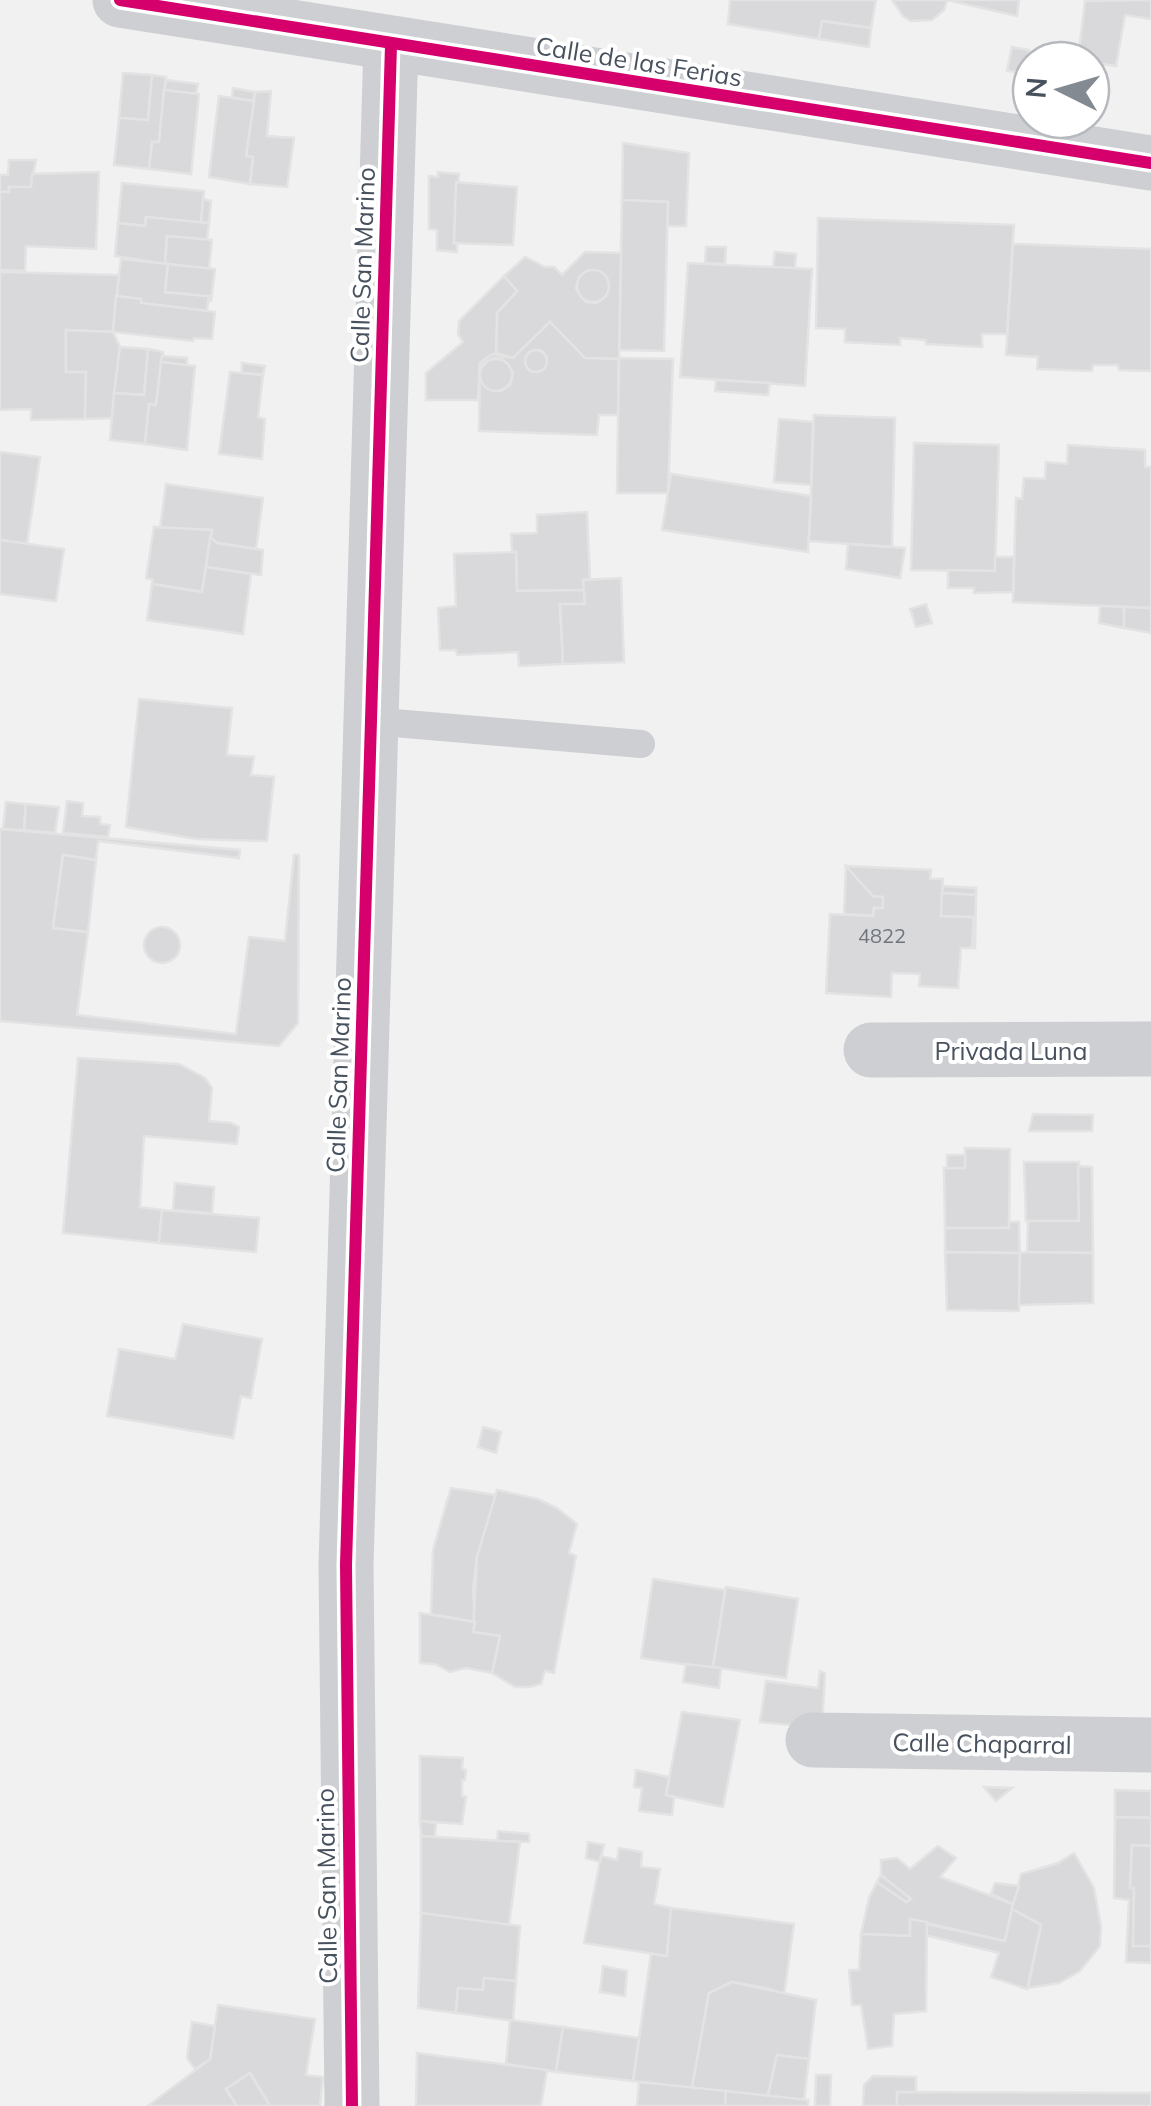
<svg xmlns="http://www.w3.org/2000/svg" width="1151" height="2106" font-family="Mulish,sans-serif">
<rect width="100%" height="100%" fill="#f2f1f1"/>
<g fill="#d9d9db" stroke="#e3e3e4" stroke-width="2.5" fill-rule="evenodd">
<path d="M730,0H876L871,28L822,21L819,39L728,24Z"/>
<path d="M892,0H947L944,10L932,20L911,21L903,16Z"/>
<path d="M947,0H1019L1017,16Z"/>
<path d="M1151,0V19L1125,15L1116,66L1078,60L1085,1Z"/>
<path d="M822,21L871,28L869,47L819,39Z"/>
<path d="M1012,47L1029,50L1026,73L1007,71Z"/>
<path d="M123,73L152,75L148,120L119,118Z"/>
<path d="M152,75L166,77L159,142H152L149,169L114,165L119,118L148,120Z"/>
<path d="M166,80L198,84L196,94L164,90Z"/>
<path d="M233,88L255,92L254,101L232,98Z"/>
<path d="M164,90L199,94L191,174L149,169L152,142H159Z"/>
<path d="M271,91L267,136L294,138L287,187L250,184L253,157L246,156L255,92Z"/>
<path d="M219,96L254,101L246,156L253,157L250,184L209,177Z"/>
<path d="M623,143L689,153L686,226H667L668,202L622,200Z"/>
<path d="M9,160H36L31,187H9V192H0V175H8Z"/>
<path d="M99,172L96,249L26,246L25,271L0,270V192H9V187H31L32,174Z"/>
<path d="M438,172L459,174L454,243H457V252L437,250V230L429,229V176L438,177Z"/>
<path d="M456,182L517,187L513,245L454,243Z"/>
<path d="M122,183L204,191L201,223L146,217L145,226L118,223Z"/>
<path d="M203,199L211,201L209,223H201Z"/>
<path d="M622,200L668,202L664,351L619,350Z"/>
<path d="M146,217L209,223L207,240L167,236L165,264L115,256L118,223L145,226Z"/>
<path d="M818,218L1014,225L1007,334H982V347L926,344V340L900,338V345L845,342V329L816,328Z"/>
<path d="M167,236L212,240L209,269L165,264Z"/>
<path d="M1013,244L1151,249V371L1119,370L1118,365H1093L1092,371L1037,369L1038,357L1006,355Z"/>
<path d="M706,247H726L725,264L705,263Z"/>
<path d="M585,252L621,253L619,359L585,358L550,322L513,358L496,353L497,313L517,291L504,276L525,257L545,267H554L562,275ZM589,271H599L607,280L606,296L597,303L586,302L576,288L579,277Z"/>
<path d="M775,252L796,254L795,268L773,267Z"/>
<path d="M121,259L168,264L165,292L209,296L207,311L141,303V299L116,296Z"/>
<path d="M688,263L812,269L805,386L680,377Z"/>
<path d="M168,264L215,269L211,301H208L209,296L165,292Z"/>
<circle cx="593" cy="286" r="16"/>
<path d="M0,272L119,275L113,332L66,330V372H86L85,419L31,420V409L0,410Z"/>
<path d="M504,276L517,291L497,313L496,353L480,363L478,400H426V373L463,342L458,334L459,321Z"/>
<path d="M116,296L141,299V303L215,312L212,339L194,338L193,341L113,332Z"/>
<path d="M550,322L585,358L619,359L618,415H599L597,435L479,431L480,363L492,354L513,358ZM534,350L542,351L547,358L545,367L538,372L530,371L525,363L527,355ZM493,358L503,359L513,373L510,385L501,391L485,387L479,376L482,365Z"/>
<path d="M66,330L113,332L120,347L112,418L85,419L86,372H66Z"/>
<path d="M120,347L148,349L144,395L114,393Z"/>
<path d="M148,349L163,352L156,405L149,404L145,444L110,440L114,393L144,395Z"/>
<circle cx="536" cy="361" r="11"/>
<path d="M162,356L187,358V366L161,362Z"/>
<path d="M619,358L673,359L668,493H617Z"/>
<circle cx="496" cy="375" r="16"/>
<path d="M161,362L195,366L187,450L145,444L149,404L156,405Z"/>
<path d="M242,363L265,366L263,375L242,373Z"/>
<path d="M230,372L263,375L258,417L265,419L262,459L219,454Z"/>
<path d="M716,380L770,383L768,395L715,391Z"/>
<path d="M814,415L895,418L892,547L809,541Z"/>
<path d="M779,419L813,422L811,485L774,482Z"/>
<path d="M914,443L999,445L995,571L911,570Z"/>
<path d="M1068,445L1145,450V467H1151V608L1013,602L1016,498L1022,499L1024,478L1045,479L1046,462L1067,464Z"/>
<path d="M0,452L40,457L27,544L0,540Z"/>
<path d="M671,474L811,496L808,552L662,530Z"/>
<path d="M166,484L263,498L256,549L217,543L210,537L212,530L160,528Z"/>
<path d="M587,512L590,579L583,580L585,590L517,591L516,552L512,551L511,534L537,533V515Z"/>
<path d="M154,527L212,530L202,592L152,584L153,580L146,578Z"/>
<path d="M210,537L217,543L263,550L261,575L206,567Z"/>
<path d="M0,540L64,549L56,601L0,594Z"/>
<path d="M848,544L905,548L900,578L846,569Z"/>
<path d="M516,552L517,591L585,590V604H560L563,664L519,666L518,652L457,655L456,650H440L438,608L456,606L454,554Z"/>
<path d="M995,557H1014L1013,592L974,593V588H948V570L995,571Z"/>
<path d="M206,567L251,574L243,634L147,620L152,584L202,592Z"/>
<path d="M621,578L624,662L563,664L560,604H585L583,580Z"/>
<path d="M926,604L932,623L916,627L910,609Z"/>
<path d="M1100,606L1124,607V628L1099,623Z"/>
<path d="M1124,607L1151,608V633L1124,628Z"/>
<path d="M139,699L232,708L227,755L254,757L251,775L274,777L267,841L196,839L126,827Z"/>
<path d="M67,801L83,803L82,816L100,817V824L110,825L108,837L63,833Z"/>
<path d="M6,802L26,804L24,830L3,829Z"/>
<path d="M26,804L59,807L55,833L24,830Z"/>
<path d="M0,829L240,850L239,858L98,841L96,860L63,855L53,928L88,932L77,1015L236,1034L249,937L285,941L294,855H299L298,1023L279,1046L0,1021Z"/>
<path d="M63,855L96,860L88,932L53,928Z"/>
<path d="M846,866L873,896L883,897V908H874L873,916L844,914Z"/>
<path d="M846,866L931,870L930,879H943L941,916L974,917L972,948H961L958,988L919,986L920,974L892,973L891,997L826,993L830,914L873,916L874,908H883V897L873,896Z"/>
<path d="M943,886L976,888V895L942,893Z"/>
<path d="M942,893L976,895L975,948H972L974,917L941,916Z"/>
<circle cx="162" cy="945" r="18"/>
<path d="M78,1058L179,1064L205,1078L212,1088L209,1121L231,1123L239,1127L237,1144L144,1136L140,1207L162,1210L159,1243L63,1233Z"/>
<path d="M1033,1114L1093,1115L1092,1131H1029Z"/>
<path d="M965,1148L1010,1149L1009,1228H945L944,1168H965Z"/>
<rect x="947" y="1155" width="18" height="13"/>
<path d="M1024,1162H1079V1221H1026Z"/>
<path d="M1078,1166L1092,1167L1093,1253L1027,1252L1028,1221H1079Z"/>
<path d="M175,1183L214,1187L212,1213L173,1210Z"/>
<path d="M162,1210L259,1218L256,1252L159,1243Z"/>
<path d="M1009,1222H1019L1020,1253L945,1252V1228H1009Z"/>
<path d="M945,1252L1020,1253L1019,1311L947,1310Z"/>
<path d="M1027,1252L1093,1253V1303L1019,1305L1020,1253Z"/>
<path d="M183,1324L262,1339L251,1398L241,1396L233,1438L107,1416L119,1349L175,1359Z"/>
<path d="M483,1427L501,1432L496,1453L478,1447Z"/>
<path d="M451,1488L496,1495L477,1557L473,1589L475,1622L431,1614L433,1550Z"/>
<path d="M497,1490L538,1499L557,1508L577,1524L569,1553L576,1556L554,1673L545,1671L541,1684L529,1687H515L492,1673L500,1636L473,1632L477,1557Z"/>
<path d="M653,1579L725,1590L713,1667L717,1669L641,1658Z"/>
<path d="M726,1587L798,1599L786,1678L713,1667Z"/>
<path d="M420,1613L475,1622L473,1632L500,1636L492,1673L466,1668L450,1672L435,1664L420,1663Z"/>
<path d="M686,1664L721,1668L719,1688L683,1682Z"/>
<path d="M820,1671L825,1673L822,1728L760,1722L766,1681L818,1688Z"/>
<path d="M682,1712L740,1720L723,1807L666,1795Z"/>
<path d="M420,1756L463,1758L462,1769L466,1770L465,1780H462V1796L466,1797L462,1824L420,1821Z"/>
<path d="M636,1770L669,1777L666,1795L674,1797L672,1815L639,1811L642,1788L634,1787Z"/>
<path d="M984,1787L1012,1788L996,1801Z"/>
<path d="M1115,1790L1151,1791V1818L1115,1817Z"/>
<path d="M1115,1817L1151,1818V1846L1132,1845L1130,1888H1134L1133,1946H1151V1963L1126,1962L1129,1900L1114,1898Z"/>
<path d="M420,1821L436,1823L435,1837L421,1836Z"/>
<path d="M498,1831L529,1834V1842L497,1841Z"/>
<path d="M421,1836L520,1842L509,1925L421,1913Z"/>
<path d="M588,1842L604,1845L600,1862L586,1858Z"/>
<path d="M1132,1845L1151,1846V1946H1133L1134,1888H1130Z"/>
<path d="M938,1846L956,1858L940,1877L1013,1904L1005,1941L910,1919V1936L861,1934L869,1898L877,1882L906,1902L911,1899L881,1875V1860L897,1858L910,1869Z"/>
<path d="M619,1848L642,1852L641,1867L660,1869L654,1904L671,1908L667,1956L584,1943L601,1856L617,1860Z"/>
<path d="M1074,1853L1094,1888L1101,1927L1100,1946L1080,1971L1059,1983L1028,1988L1041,1925L1012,1909L1021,1874L1058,1863Z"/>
<path d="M881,1875L911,1899L906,1902L877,1882Z"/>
<path d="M995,1883L1019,1886L1013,1904L991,1894Z"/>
<path d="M671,1908L794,1924L784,1995L770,1989L732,1982L709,1993L692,2088L633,2081L651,1954L667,1956Z"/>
<path d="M1012,1909L1041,1925L1027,1989L991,1977L999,1953L925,1935L926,1924L1005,1941Z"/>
<path d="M421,1913L520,1926L516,1981L484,1978L483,1990L458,1988L456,2013L418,2008Z"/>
<path d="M910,1919L927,1922L926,2011L894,2014L892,2046L868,2049L861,2005H852L849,1970H859L861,1934L910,1936Z"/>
<path d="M603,1966L627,1971L625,1996L600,1992Z"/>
<path d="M484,1978L516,1981L513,2021L456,2013L458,1988L483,1990Z"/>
<path d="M732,1982L816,2000L809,2059L777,2055L768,2096L692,2088L709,1993Z"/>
<path d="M218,2005L315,2019L306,2075L323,2077L320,2106H270L250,2073L226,2089L237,2106H148L210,2059Z"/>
<path d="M510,2020L563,2027L556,2072L506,2064Z"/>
<path d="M192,2022L215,2026L210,2059L195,2069L187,2058Z"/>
<path d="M563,2027L639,2038L633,2081L556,2072Z"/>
<path d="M417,2053L547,2070L541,2106H416Z"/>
<path d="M777,2055L809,2059L804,2100L768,2096Z"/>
<path d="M250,2073L270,2106H237L226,2089Z"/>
<path d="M816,2075H831L830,2106H815Z"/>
<path d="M873,2076L916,2077V2093L897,2092V2106H863L864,2085Z"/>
<path d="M639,2082L726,2091L725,2106H637Z"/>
<path d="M726,2091L808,2100V2106H725Z"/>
<path d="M897,2092L1151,2093V2106H897Z"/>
</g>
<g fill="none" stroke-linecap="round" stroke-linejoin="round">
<path stroke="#cdcfd2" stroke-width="28" d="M371,721L641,744"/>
<g stroke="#cdcfd2" stroke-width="55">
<path d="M120,0L1151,163"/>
<path d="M871,1050L1151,1049"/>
<path d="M813,1740L1151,1745"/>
<path d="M352,2106L346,1565L391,45"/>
</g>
<defs>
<g id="cycleway">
<path d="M120,0L1151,163"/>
<path d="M352,2106L346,1565L391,45"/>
</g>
</defs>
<use href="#cycleway" stroke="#fff" stroke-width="19"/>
<use href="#cycleway" stroke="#d6006c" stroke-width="12"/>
</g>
<g text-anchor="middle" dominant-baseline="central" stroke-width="8" stroke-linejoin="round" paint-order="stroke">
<g font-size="20" fill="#6e757e">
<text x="882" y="935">4822</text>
</g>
<g font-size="25" fill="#48525e" stroke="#fff">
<text transform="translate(639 61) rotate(9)">Calle de las Ferias</text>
<text transform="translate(362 265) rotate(-88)">Calle San Marino</text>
<text x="1011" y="1050">Privada Luna</text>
<text transform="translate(338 1075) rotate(-88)">Calle San Marino</text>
<text transform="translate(982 1743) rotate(1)">Calle Chaparral</text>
<text transform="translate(326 1886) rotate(-91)">Calle San Marino</text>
</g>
</g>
<g transform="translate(1061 90) rotate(275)"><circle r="48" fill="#ffffff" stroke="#b6babf" stroke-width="2.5"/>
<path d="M0-8L18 38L0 25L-18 38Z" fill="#848a91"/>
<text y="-15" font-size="28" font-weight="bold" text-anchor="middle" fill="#48525e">N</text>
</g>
</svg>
